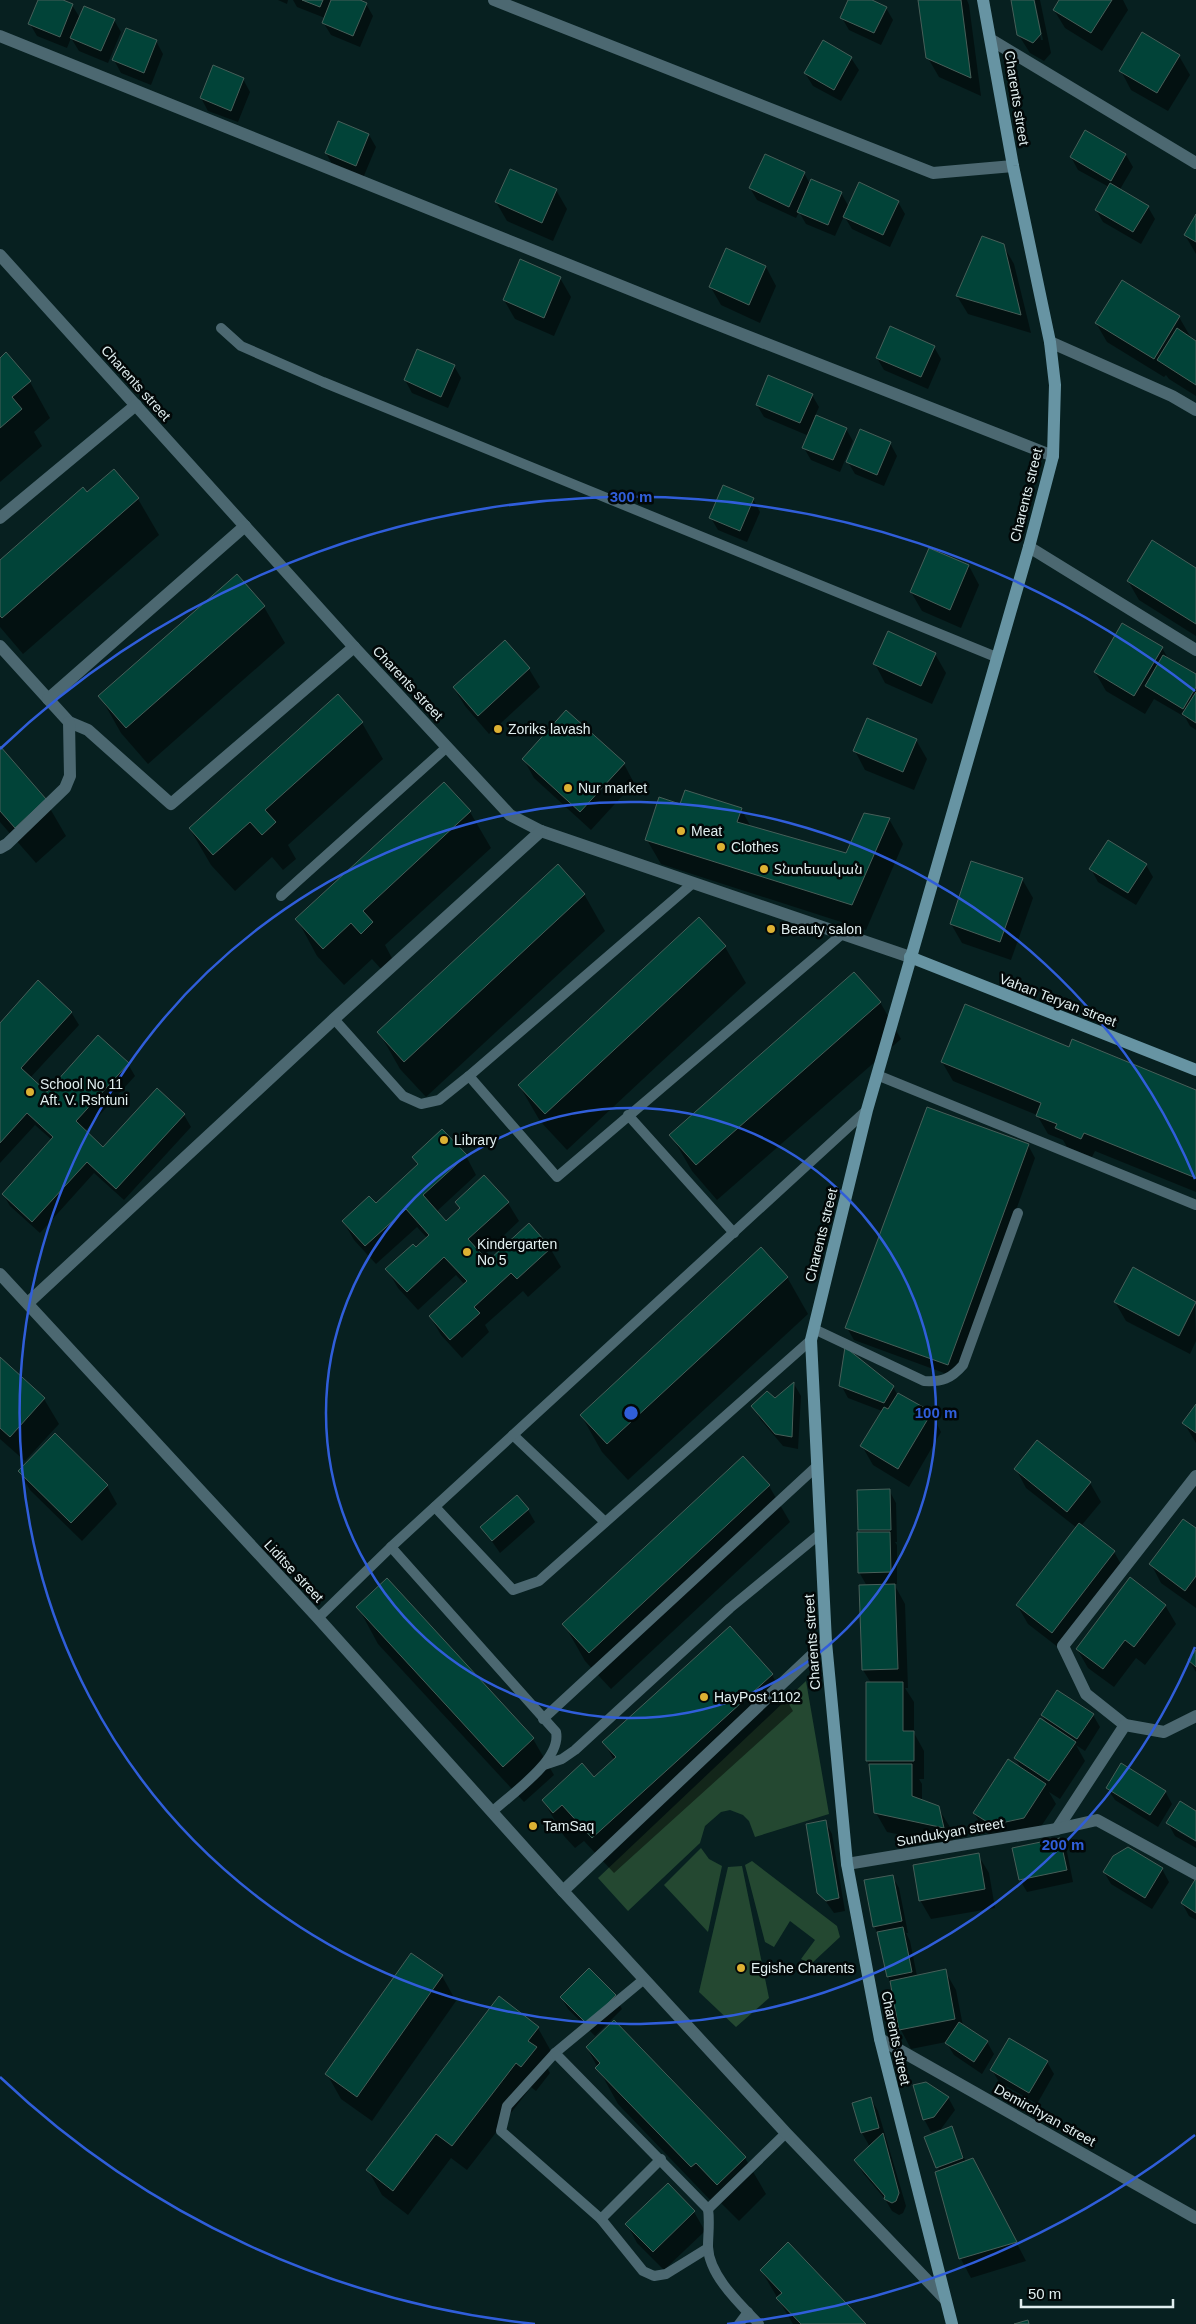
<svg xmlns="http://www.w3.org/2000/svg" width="1196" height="2324" font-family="Arial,'Noto Sans Armenian',sans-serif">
<rect width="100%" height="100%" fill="#072020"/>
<g fill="#244831">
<path d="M806,1681L829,1814L755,1837L749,1821L743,1815L730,1810L721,1812L705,1826L700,1843L628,1911L598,1878Z"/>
<path d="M701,1848L709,1859L722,1866L708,1932L664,1885Z"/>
<path d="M752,1861L837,1926L840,1937L811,1964L801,1959L815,1940L790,1921L774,1947L765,1942L745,1865Z"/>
<path d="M742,1866L769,1998L736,2027L699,1992L728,1867Z"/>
</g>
<g fill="#0007">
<path d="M40,0H60L72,5L80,18L114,20L121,32L108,63L79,51L71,38L67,48L37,36L30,24Z"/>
<path d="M278,0H288L287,4Z"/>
<path d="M293,0H357L366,4L373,16L360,47L331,35L323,22L325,18L297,7Z"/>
<path d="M850,0H869L886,8L893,20L881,45L849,30L842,18Z"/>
<path d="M920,0H967L969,5L981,96L939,77L928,58Z"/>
<path d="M1012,0H1033L1041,40H1043L1035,0H1040L1051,53L1044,61L1030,53L1018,34Z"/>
<path d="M1060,0H1123L1128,10L1102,51L1065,28L1054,10Z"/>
<path d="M156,41L163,54L151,85L121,73L114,60Z"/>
<path d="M1179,56L1190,75L1168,111L1131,90L1121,71Z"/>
<path d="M851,58L859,70L841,101L813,86L805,73Z"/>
<path d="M243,79L250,92L238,122L208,111L201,98Z"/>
<path d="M369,135L376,147L363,178L333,166L326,153Z"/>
<path d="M1126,155L1133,167L1119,191L1148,207L1155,219L1141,244L1103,222L1096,210L1109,187L1078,170L1071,157Z"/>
<path d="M511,170L556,190L567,209L553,241L507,221L496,202Z"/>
<path d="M804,173L810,184L841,193L849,207L898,202L905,214L890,247L852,229L844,216L835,236L806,224L799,212L796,218L757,200L750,188Z"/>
<path d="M1196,217V254L1185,235Z"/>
<path d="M1003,245L1014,264L1031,333L968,314L957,296Z"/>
<path d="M766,267L776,286L760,323L721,305L710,286Z"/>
<path d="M560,278L571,297L554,336L515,319L504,300Z"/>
<path d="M1179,317L1190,336L1189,338L1196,342V396L1169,379L1166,375L1164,377L1107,342L1096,323Z"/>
<path d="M934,347L941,359L928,389L884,370L877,358Z"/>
<path d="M0,359L30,382L50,418L34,432L42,446L0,482Z"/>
<path d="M454,366L461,378L448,408L412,393L405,380Z"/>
<path d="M812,395L819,407L815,416L846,429L853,441L840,472L811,460L804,448L809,436L764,417L757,405Z"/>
<path d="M890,443L897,456L884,486L855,474L848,462Z"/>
<path d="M87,494L138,499L159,535L23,654L0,627V561Z"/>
<path d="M753,499L760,512L747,542L718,530L711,518Z"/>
<path d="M930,549L969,566L979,585L961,628L922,611L911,592Z"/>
<path d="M1196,569V636L1139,600L1128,581Z"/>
<path d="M264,607L285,643L148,764L121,733L100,696Z"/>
<path d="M505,642L529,669L540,687L489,734L465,706L454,688Z"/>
<path d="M1162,648L1169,660L1196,676V730L1190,726L1185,717L1154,699L1145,714L1106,691L1095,672Z"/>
<path d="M935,654L946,673L932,704L885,683L875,664Z"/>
<path d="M362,723L383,759L288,845L296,859L283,870L272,857L235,891L211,865L190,829Z"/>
<path d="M916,740L927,759L914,790L865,770L855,751Z"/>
<path d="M0,748L45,800L66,836L36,863L0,822Z"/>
<path d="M524,760L624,764L634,783L591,830L534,778Z"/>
<path d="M681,805L741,809L751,827L847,855L889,819L903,844L866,930L661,864L647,840Z"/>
<path d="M470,812L491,848L385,945L393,960L382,970L372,959L344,985L317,956L297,919Z"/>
<path d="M1146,865L1153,877L1136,905L1098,882L1091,869Z"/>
<path d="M1022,879L1033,898L1011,960L962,943L951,924Z"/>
<path d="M584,894L605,931L426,1097L400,1069L379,1032Z"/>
<path d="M699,919L725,947L746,983L567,1150L540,1121L519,1085Z"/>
<path d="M880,1002L901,1039L717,1200L692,1171L671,1135Z"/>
<path d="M71,1012L79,1025L30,1078L47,1094L128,1064L135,1076L85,1131L103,1148L184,1115L191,1127L124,1200L94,1173L40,1233L10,1206L3,1194L52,1140L35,1125L0,1163V1025Z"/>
<path d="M1070,1048L1196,1091V1192L1095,1151L1092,1157L1067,1147L1063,1140L1048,1134L1037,1115L953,1081L942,1062Z"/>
<path d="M1028,1145L1035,1158L955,1377L854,1340L847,1328Z"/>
<path d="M466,1156L476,1175L436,1212L446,1222L460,1209L456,1202L508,1203L519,1221L482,1256L488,1263L550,1248L561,1267L528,1297L523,1291L485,1325L489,1332L462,1358L441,1335L430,1316L465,1285L456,1275L418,1310L398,1288L387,1269L428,1239L417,1227L376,1264L354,1240L343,1221L375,1205L418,1166L413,1157Z"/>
<path d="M787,1277L808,1314L628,1480L602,1452L581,1415Z"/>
<path d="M1115,1302H1195L1196,1341L1190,1354L1126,1321Z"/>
<path d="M0,1359L44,1399L59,1424L25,1461L0,1439Z"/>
<path d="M794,1384L801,1396L798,1449L783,1446L760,1419L753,1406L775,1400Z"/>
<path d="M841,1385L893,1387L898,1396L931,1413L941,1432L909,1487L873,1465L862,1446L882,1411L848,1398Z"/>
<path d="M1196,1406V1443L1184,1423Z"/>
<path d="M743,1458L769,1486L790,1522L611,1689L585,1661L564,1624Z"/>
<path d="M1016,1469L1090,1483L1101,1502L1081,1526L1114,1552L1125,1571L1063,1651L1028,1624L1017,1605L1077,1528L1026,1488Z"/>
<path d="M19,1471L107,1486L117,1504L82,1541L30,1490Z"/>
<path d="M889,1490L896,1503L897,1542H895L897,1545V1584H894L905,1604L908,1688H905L914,1702V1733L924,1751V1779H919L922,1784V1801L938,1808L950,1827L954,1846L887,1832L876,1813L871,1767L867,1761L871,1683L863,1670L860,1586H867L859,1572L861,1533L859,1530Z"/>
<path d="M528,1510L535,1522L500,1553L482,1527Z"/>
<path d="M1196,1530V1608L1161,1583L1151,1564Z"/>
<path d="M387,1580L533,1739L554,1775L524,1802L378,1644L358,1607Z"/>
<path d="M1165,1605L1176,1624L1145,1665L1136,1658L1114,1687L1088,1668L1077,1649Z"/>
<path d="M1196,1652V1672L1189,1660Z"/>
<path d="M772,1675L793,1711L614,1873L584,1841L575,1848L564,1836L543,1800L594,1778L614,1760L604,1742Z"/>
<path d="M1042,1715H1093L1100,1727L1085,1751L1076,1745L1085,1761L1060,1799L1049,1792L1056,1804L1034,1837L1004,1844L985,1832L974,1813L1022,1770L1015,1758L1047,1724Z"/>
<path d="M1107,1788L1165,1791L1172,1804L1158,1827L1115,1800Z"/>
<path d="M1196,1812V1840L1177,1828V1831L1196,1842V1848L1175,1836L1168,1823Z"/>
<path d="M825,1821L832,1834L845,1911L834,1913L819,1892Z"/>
<path d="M1059,1839L1067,1852L1073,1882L1027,1892L1020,1880Z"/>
<path d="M978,1855L989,1873L995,1908L931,1919L920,1900Z"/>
<path d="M1162,1869L1169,1882L1152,1909L1111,1884L1104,1872Z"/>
<path d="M892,1876L899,1888L908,1933H906L910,1941L917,1976L945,1971L956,1990L963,2026L987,2042L994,2054L982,2074L954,2055L946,2042L911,2049L901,2030L879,1936L874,1926Z"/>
<path d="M1196,1881V1920L1189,1916L1182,1903Z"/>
<path d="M589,1970L615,1996L622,2009L595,2036L568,2009L561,1997Z"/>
<path d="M442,1976L456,2001L372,2121L341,2099L327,2074Z"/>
<path d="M613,2022L745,2158L766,2194L739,2221L717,2199L713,2203L618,2104L587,2048Z"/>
<path d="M538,2028L552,2053L544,2063L550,2073L536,2091L531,2087L467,2170L451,2158L408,2215L382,2195L368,2170Z"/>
<path d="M1047,2062L1054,2074L1037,2104L999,2082L992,2070Z"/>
<path d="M948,2097L955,2110L941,2129L931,2132L924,2119Z"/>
<path d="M871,2099L878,2111L906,2206L903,2213L899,2215L892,2211L885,2199L863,2173L856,2160L870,2147L862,2133L854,2103Z"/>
<path d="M951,2128L966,2162L983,2178L1026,2261L971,2278L961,2259L937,2173L940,2172L926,2137Z"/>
<path d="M668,2185L694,2212L705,2231L664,2270L637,2243L627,2224Z"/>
<path d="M761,2270L865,2324H793Z"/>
</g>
<g fill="#014338" stroke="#475f59">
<path d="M38,0H63L73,4L60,37L28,24Z"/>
<path d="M302,0H323L320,7Z"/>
<path d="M331,0H360L367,3L353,36L322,23Z"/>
<path d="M848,0H872L887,7L874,33L840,18Z"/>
<path d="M918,0H961L971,78L926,58Z"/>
<path d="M1011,0H1034L1041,34L1033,43L1017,35Z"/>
<path d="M1059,0H1112L1091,33L1053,10Z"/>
<path d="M84,6L115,19L101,51L70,38Z"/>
<path d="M126,28L157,40L144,73L112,60Z"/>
<path d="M1142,32L1180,55L1157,93L1119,71Z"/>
<path d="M823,40L852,57L834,90L804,73Z"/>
<path d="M213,65L244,78L231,111L200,98Z"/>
<path d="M338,121L369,134L356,166L325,153Z"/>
<path d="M1085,130L1126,154L1111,181L1070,157Z"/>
<path d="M765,154L805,172L789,207L749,188Z"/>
<path d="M510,169L557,189L542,223L495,202Z"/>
<path d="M811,179L842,192L828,225L797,212Z"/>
<path d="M859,182L899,201L883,235L843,217Z"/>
<path d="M1110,183L1149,206L1133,232L1095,210Z"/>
<path d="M1196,214V242L1184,235Z"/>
<path d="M982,236L1004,244L1021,315L956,296Z"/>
<path d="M726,248L766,266L749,305L709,287Z"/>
<path d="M520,259L561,277L544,318L503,300Z"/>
<path d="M1122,280L1180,316L1154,359L1095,323Z"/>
<path d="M890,326L935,346L921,377L876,358Z"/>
<path d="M1177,328L1196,341V385L1157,360Z"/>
<path d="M417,349L455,365L441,397L404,380Z"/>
<path d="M6,352L31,381L12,397L22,409L0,428V358Z"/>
<path d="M768,375L813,394L800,423L756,405Z"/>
<path d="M816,415L847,428L833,460L802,448Z"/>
<path d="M860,429L891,442L877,475L846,462Z"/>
<path d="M114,469L139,498L2,618L0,616V560L83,487L87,492Z"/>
<path d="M723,485L754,498L740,531L709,518Z"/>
<path d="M1152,540L1196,568V624L1127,581Z"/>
<path d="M929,548L969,565L950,610L910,592Z"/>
<path d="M237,574L265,606L126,728L98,696Z"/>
<path d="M1122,623L1163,647L1134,696L1094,672Z"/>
<path d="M888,631L936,653L921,686L873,664Z"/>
<path d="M505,640L530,668L478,716L453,687Z"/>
<path d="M1163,655L1196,674V687L1183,709L1145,686Z"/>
<path d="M1196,692V723L1182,714Z"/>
<path d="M338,694L363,722L265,810L276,822L262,835L250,822L213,855L189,828Z"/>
<path d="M566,710L625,763L580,812L522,759Z"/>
<path d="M867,718L917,739L903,772L853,751Z"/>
<path d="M0,746L46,799L15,828L0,811Z"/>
<path d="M444,782L471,811L363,911L373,922L361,934L351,923L323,949L295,919Z"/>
<path d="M685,790L742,808L737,822L846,853L864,813L890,818L852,905L645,840L659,797L680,804Z"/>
<path d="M1108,840L1147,864L1128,893L1089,869Z"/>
<path d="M971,861L1023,878L1000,942L950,924Z"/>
<path d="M558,864L585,894L404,1062L377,1032Z"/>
<path d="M699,917L726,946L545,1114L518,1085Z"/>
<path d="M854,972L881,1002L696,1165L669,1135Z"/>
<path d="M38,980L72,1012L21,1068L47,1092L98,1035L129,1063L76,1121L103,1147L157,1088L185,1114L116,1189L87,1162L32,1222L2,1194L53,1137L27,1113L0,1143V1023Z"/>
<path d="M965,1004L1069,1047L1072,1039L1196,1090V1178L1084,1133L1081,1139L1055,1128L1057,1124L1036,1116L1041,1103L941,1062Z"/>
<path d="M927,1107L1029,1144L948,1365L845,1328Z"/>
<path d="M442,1129L467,1155L423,1195L446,1221L460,1208L455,1202L484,1175L509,1202L468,1239L488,1261L529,1223L551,1248L517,1279L511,1273L474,1307L480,1313L450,1340L429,1316L467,1281L444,1257L407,1292L385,1269L413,1244L416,1247L429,1235L406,1209L365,1246L342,1221L369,1196L376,1203L418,1164L412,1157Z"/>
<path d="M761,1247L788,1277L607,1444L580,1415Z"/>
<path d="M1133,1267L1196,1302L1179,1336L1114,1302Z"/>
<path d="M845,1347L894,1386L884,1403L839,1386Z"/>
<path d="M0,1357L45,1398L10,1437L0,1428Z"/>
<path d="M794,1382L792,1437L775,1434L751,1406L767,1391L775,1398Z"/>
<path d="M898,1393L932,1412L898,1469L860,1446L884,1407L888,1409Z"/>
<path d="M1196,1404V1433L1182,1423Z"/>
<path d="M55,1433L108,1485L71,1523L18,1471Z"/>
<path d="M1037,1440L1091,1482L1067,1512L1014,1469Z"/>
<path d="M743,1456L770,1485L589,1653L562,1624Z"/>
<path d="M890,1489L891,1530H858L857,1490Z"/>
<path d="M517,1495L529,1509L492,1541L480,1527Z"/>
<path d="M1183,1519L1196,1528V1576L1185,1591L1149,1564Z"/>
<path d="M1079,1523L1115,1551L1052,1633L1016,1605Z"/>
<path d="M857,1532H890L891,1572L858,1573Z"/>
<path d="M1130,1577L1166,1605L1134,1647L1125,1640L1103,1669L1076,1649Z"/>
<path d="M387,1578L534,1738L503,1767L356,1607Z"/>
<path d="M895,1584L898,1669L862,1670L859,1585Z"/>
<path d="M730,1626L773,1674L592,1838L562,1805L553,1813L542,1800L582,1763L594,1777L616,1757L602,1742Z"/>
<path d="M1196,1650V1667L1188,1660Z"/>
<path d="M866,1682H903V1731H914V1761H866Z"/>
<path d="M1057,1690L1094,1714L1077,1739L1041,1715Z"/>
<path d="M1040,1718L1076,1742L1049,1781L1014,1758Z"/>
<path d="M1008,1759L1046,1784L1024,1818L992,1825L973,1813Z"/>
<path d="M1121,1763L1166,1791L1150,1815L1106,1788Z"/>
<path d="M869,1764H912V1796L939,1806L944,1828L874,1813Z"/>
<path d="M1180,1801L1196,1811V1841L1166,1823Z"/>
<path d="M826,1820L839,1898L826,1901L817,1893L806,1824Z"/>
<path d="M1060,1838L1067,1870L1019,1880L1012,1848Z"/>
<path d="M1128,1847L1163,1868L1145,1898L1103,1872L1113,1856Z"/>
<path d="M979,1853L985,1889L919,1901L913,1865Z"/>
<path d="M893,1875L902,1921L873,1927L864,1880Z"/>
<path d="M1196,1878V1913L1181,1903Z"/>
<path d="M903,1927L912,1972L887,1977L877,1932Z"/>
<path d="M411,1953L443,1975L357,2097L325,2074Z"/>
<path d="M589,1968L616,1995L587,2024L560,1997Z"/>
<path d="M946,1969L955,2019L899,2030L890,1981Z"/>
<path d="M499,1996L539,2027L528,2041L537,2047L521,2067L516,2063L452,2146L436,2134L393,2191L366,2170Z"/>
<path d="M614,2020L746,2157L717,2185L696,2163L691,2167L595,2068L600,2063L586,2047Z"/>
<path d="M959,2022L988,2041L974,2062L945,2043Z"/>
<path d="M1009,2038L1048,2061L1029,2093L990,2070Z"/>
<path d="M926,2082L949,2097L934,2117L923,2120L913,2085Z"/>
<path d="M871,2097L879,2128L861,2133L852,2103Z"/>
<path d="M952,2126L963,2158L936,2168L924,2137Z"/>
<path d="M883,2133L899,2193L896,2201L892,2203L884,2199L885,2196L854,2160Z"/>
<path d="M973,2158L1017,2242L959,2259L935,2172Z"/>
<path d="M668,2183L695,2211L653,2252L625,2224Z"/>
<path d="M788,2242L866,2324H801L776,2298L782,2293L760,2270Z"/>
<path d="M1028,2320L1029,2324H1014Z"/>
</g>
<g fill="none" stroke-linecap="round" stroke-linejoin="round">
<g stroke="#4c6871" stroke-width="10">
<path d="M221,328L241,346L323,382L996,657"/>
<path d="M281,896L447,747"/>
<path d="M334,1019L403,1096L421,1104L439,1100L469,1076L693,883"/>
<path d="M877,1075L1196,1205"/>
<path d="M469,1076L557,1177L841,935"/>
<path d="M628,1115L734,1233"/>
<path d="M814,1329L924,1381C942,1382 951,1379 963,1365L1018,1213"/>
<path d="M513,1435L605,1522"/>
<path d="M435,1507L513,1590L539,1581L811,1340"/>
<path d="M391,1547L556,1732C562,1760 511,1794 492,1812"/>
<path d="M318,1618L391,1547L867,1110"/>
<path d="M543,1719L817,1466"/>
<path d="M544,1765L562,1759L575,1750L730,1608L821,1533"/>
<path d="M643,1980L555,2053L507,2106L501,2131L601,2219L661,2159"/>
<path d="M555,2053L708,2209L786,2133"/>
<path d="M708,2209C710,2222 708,2234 708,2247C709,2276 741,2305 759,2324"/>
<path d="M601,2219L643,2271L654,2276L666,2274L708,2248"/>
<path d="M739,2324L748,2312"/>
</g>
<g stroke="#4c6871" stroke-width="12">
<path d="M494,0L933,173L1013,166"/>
<path d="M0,36L701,318L1053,456"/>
<path d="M993,41L1196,163"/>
<path d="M0,255L354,647L510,815L541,831L910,957"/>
<path d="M1050,342L1172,396L1196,410"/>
<path d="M0,518L136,405"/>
<path d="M1029,547L1196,650"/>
<path d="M0,646L69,722L88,730L171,804L354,647"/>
<path d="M48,699L245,526"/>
<path d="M0,848L7,844L65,788L70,776L69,722"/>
<path d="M0,1274L318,1618L563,1891"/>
<path d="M28,1303L334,1019L541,831"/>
<path d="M826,1642L563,1891L786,2133L945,2299"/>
<path d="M1125,1725L1086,1694L1063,1646L1196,1476"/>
<path d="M1057,1829L1125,1725L1164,1732L1196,1716"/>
<path d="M847,1864L1057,1829L1097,1820L1196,1874"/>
<path d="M880,2039L1196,2218"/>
</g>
<g stroke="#6794a3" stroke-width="12">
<path d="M910,957L1196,1070"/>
<path d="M952,2324L880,2039L847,1864L826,1642L811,1340L867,1110L1029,547L1053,456L1055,385L1050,342L1013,166L983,0"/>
</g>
</g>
<g fill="none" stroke="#305eda" stroke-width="2.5">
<circle cx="631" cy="1413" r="305"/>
<path d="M1195 1647A611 611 0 1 1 1195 1179"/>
<path d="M1195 2135A916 916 0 0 1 727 2324M535 2324A916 916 0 0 1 0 2077M0 749A916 916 0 0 1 1195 691"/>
</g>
<g fill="#ddb133" stroke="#020808" stroke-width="2">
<circle cx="498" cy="729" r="5"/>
<circle cx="568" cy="788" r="5"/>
<circle cx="681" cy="831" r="5"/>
<circle cx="721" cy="847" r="5"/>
<circle cx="764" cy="869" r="5"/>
<circle cx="771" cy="929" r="5"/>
<circle cx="30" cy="1092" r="5"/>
<circle cx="444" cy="1140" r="5"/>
<circle cx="467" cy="1252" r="5"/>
<circle cx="704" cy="1697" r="5"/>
<circle cx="533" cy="1826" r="5"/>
<circle cx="741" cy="1968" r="5"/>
</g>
<g text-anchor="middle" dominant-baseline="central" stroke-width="5" stroke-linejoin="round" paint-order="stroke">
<g font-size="14" fill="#e0eeef" stroke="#020808">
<text transform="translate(1017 98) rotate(81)">Charents street</text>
<text transform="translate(136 383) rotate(48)">Charents street</text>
<text transform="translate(1026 495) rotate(-76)">Charents street</text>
<text transform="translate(408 683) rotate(47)">Charents street</text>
<text transform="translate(1058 1000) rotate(21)">Vahan Teryan street</text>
<text transform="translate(821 1235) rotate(-76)">Charents street</text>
<text transform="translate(294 1571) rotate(47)">Liditse street</text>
<text transform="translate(812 1642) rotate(-94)">Charents street</text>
<text transform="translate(950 1832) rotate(-10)">Sundukyan street</text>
<text transform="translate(896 2038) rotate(78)">Charents street</text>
<text transform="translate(1045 2115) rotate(29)">Demirchyan street</text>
</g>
<g font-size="14" fill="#e0eeef" stroke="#020808" text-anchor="start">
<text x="508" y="729">Zoriks lavash</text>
<text x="578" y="788">Nur market</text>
<text x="691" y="831">Meat</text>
<text x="731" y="847">Clothes</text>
<text x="774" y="869">Տնտեսական</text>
<text x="781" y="929">Beauty salon</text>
<text x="40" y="1084">School No 11<tspan x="40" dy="16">Aft. V. Rshtuni</tspan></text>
<text x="454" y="1140">Library</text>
<text x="477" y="1244">Kindergarten<tspan x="477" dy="16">No 5</tspan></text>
<text x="714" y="1697">HayPost 1102</text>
<text x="543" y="1826">TamSaq</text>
<text x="751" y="1968">Egishe Charents</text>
</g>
</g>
<circle cx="631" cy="1413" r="8" fill="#305eda" stroke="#020808" stroke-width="2.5"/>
<g font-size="15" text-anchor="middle" font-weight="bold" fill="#305eda" stroke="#020808" stroke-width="5" stroke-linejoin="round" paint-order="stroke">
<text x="631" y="502">300 m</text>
<text x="936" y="1418">100 m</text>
<text x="1063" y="1850">200 m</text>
</g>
<path d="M1021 2299v8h152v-8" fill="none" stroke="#e0eeef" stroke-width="2.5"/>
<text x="1028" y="2299" font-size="15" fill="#e0eeef" stroke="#020808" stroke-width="4" paint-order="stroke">50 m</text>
</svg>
